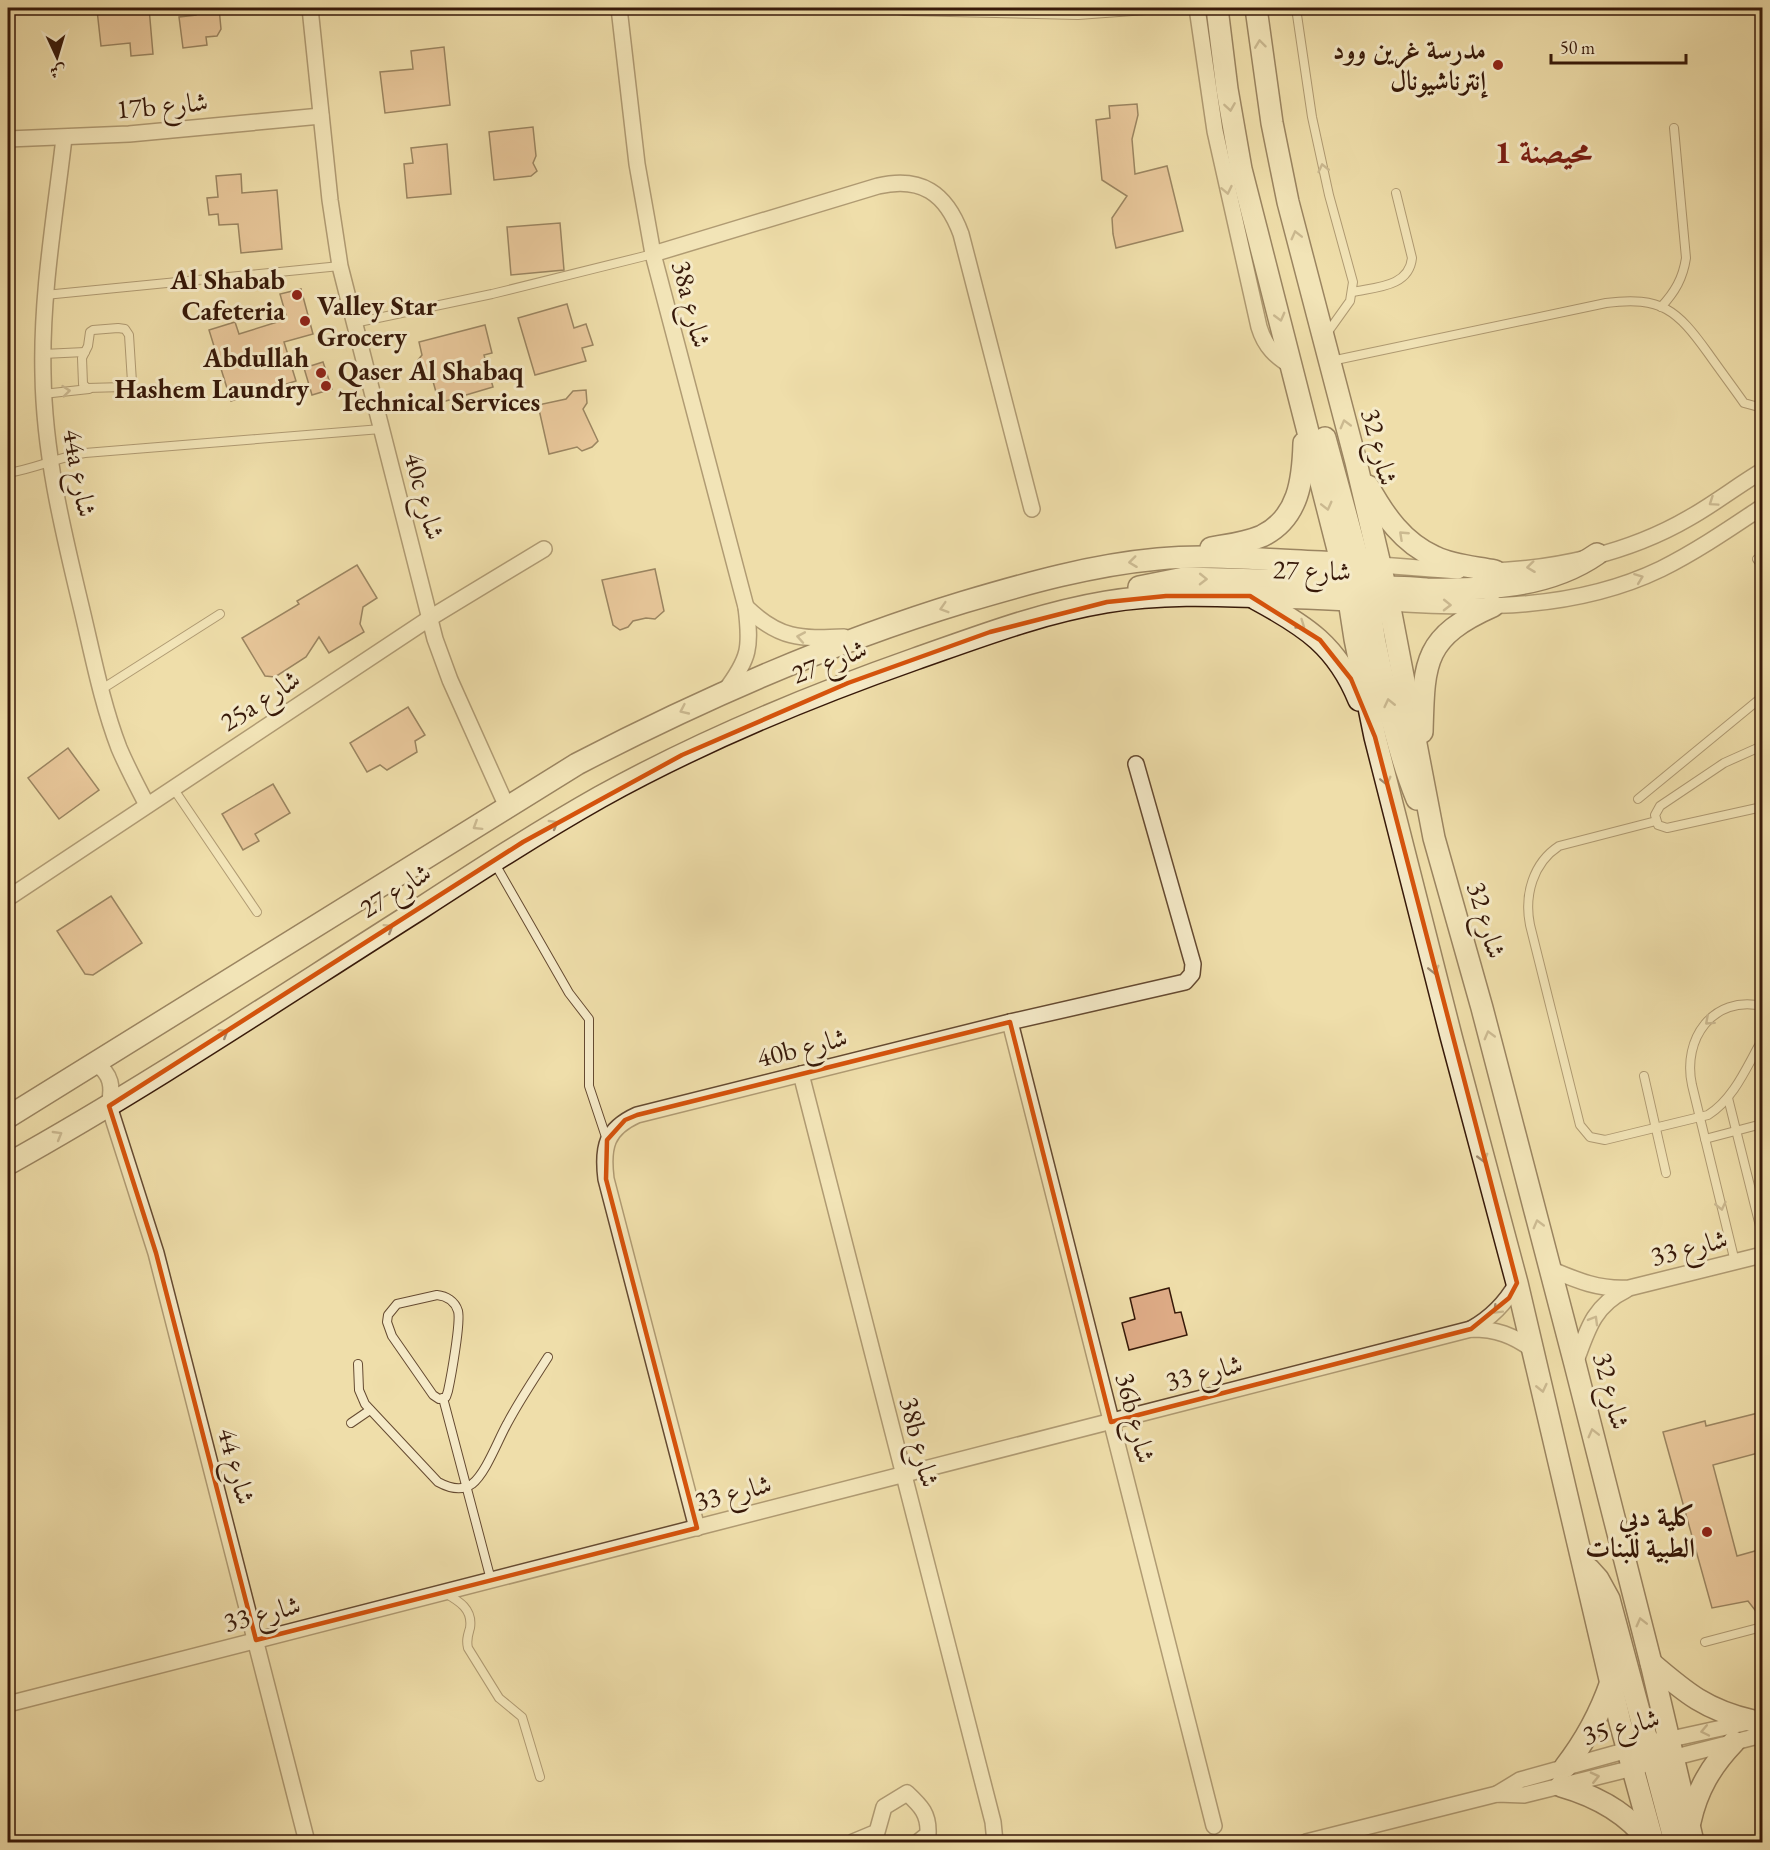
<svg xmlns="http://www.w3.org/2000/svg" width="1770" height="1850" font-family="'EB Garamond',Amiri,serif">
<rect width="100%" height="100%" fill="#efdeaa"/>
<filter id="stains"><feTurbulence type="fractalNoise" baseFrequency=".00333" numOctaves="4"/><feColorMatrix values="0 0 0 0 .2 0 0 0 0 .09 0 0 0 0 .02 0 0 0 .5 -.17"/></filter>
<radialGradient id="worn" r=".72"><stop offset=".6" stop-color="#630" stop-opacity="0"/><stop offset="1" stop-color="#630" stop-opacity=".3"/></radialGradient>
<g fill="#dfac87" stroke="#371909" stroke-width="1.5">
<path d="M121,8H149L153,54L131,56L130,43L101,46L97,10Z"/>
<path d="M195,8H219L221,29L217,36L206,37L207,45L183,48L179,17L196,15Z"/>
<path d="M444,47L450,105L385,113L380,72L413,69L411,51Z"/>
<path d="M1137,104L1138,115L1132,139L1135,174L1167,166L1183,231L1116,248L1113,234L1112,218L1127,196L1102,180L1096,120L1110,118L1109,106Z"/>
<path d="M533,127L536,156L533,163L537,171L531,176L494,180L489,132Z"/>
<path d="M447,144L451,194L407,198L404,164L413,163L411,148Z"/>
<path d="M241,174L242,193L277,190L282,249L241,253L238,224L219,225L218,214L209,215L207,198L218,197L216,176Z"/>
<path d="M560,223L564,270L511,275L507,227Z"/>
<path d="M301,289L313,334L284,342L296,381L231,401L209,330L235,322L239,334L287,319L280,294Z"/>
<path d="M567,304L574,328L586,324L593,345L582,348L586,361L535,375L518,318Z"/>
<path d="M485,325L492,353L484,355L493,387L439,403L431,374L421,372L418,360L422,355L419,342Z"/>
<path d="M323,362L332,389L312,395L304,368Z"/>
<path d="M586,390L587,403L583,409L598,441L592,447L582,451L577,447L549,454L538,405L566,399L573,391Z"/>
<path d="M357,565L377,598L363,607L360,624L364,632L329,653L319,637L306,657L275,677L265,676L242,638L299,604L297,601Z"/>
<path d="M655,569L664,611L655,619L646,618L633,621L628,627L620,630L613,625L602,580Z"/>
<path d="M408,707L425,735L415,741L417,752L387,770L380,765L367,772L350,743Z"/>
<path d="M68,748L99,790L59,819L28,778Z"/>
<path d="M273,784L290,813L255,834L259,841L243,850L222,814Z"/>
<path d="M111,896L142,943L93,975L85,974L57,931Z"/>
<path d="M1169,1288L1175,1313L1181,1312L1187,1335L1129,1350L1122,1323L1135,1319L1130,1298Z"/>
<path d="M1762,1412V1452L1713,1465L1737,1556L1762,1549V1619L1748,1601L1712,1608L1663,1432L1705,1421L1706,1426Z"/>
</g>
<g fill="none" stroke-linecap="round" stroke-linejoin="round">
<defs>
<g id="lane">
<path d="M883,8L905,11L1078,15L1173,8"/>
<path d="M1296,8L1312,117L1329,195L1353,282L1350,301L1325,336"/>
<path d="M1353,292C1376,287 1409,287 1412,258L1396,193"/>
<path d="M45,295L340,266"/>
<path d="M1661,307C1675,292 1683,278 1686,258L1674,128"/>
<path d="M354,323L492,294L653,254"/>
<path d="M118,328L125,329L129,335L132,382L124,387L87,388L83,384L82,358L88,346L90,332L93,330Z"/>
<path d="M43,354L85,352"/>
<path d="M1331,361L1606,303C1662,296 1677,310 1708,353C1720,370 1732,386 1744,403L1755,406L1762,404"/>
<path d="M43,394L89,389"/>
<path d="M8,473C34,469 59,457 85,453L381,429"/>
<path d="M1757,559L1762,566"/>
<path d="M102,689L220,614"/>
<path d="M1762,746L1724,763L1660,806L1655,815L1658,825L1667,828L1762,807"/>
<path d="M173,788L257,912"/>
<path d="M1638,799L1762,697"/>
<path d="M1656,821L1559,846C1533,863 1524,895 1530,925L1580,1125L1590,1137L1605,1140L1708,1115C1734,1099 1747,1066 1762,1040"/>
<path d="M494,862L569,993L589,1019V1086L607,1140"/>
<path d="M1644,1076L1666,1173"/>
<path d="M1728,1098L1762,1234"/>
<path d="M1705,1139L1762,1124"/>
<path d="M1735,1262L1692,1085C1682,1039 1713,995 1762,1006"/>
<path d="M437,1295C446,1296 455,1301 458,1311C461,1322 451,1377 448,1391L446,1397L439,1399L433,1395L392,1336L387,1322L388,1315L397,1304Z"/>
<path d="M358,1364L359,1390L365,1404L438,1482C449,1488 461,1492 472,1484C486,1473 498,1440 507,1424C519,1401 534,1379 548,1357"/>
<path d="M443,1398L491,1580"/>
<path d="M351,1423L370,1410"/>
<path d="M445,1593C459,1601 473,1609 470,1628C468,1635 466,1640 468,1648L499,1698L522,1717L540,1777"/>
<path d="M1705,1642L1762,1627"/>
</g>
<g id="street">
<path d="M310,8L330,200L340,266L435,639L450,680L507,807"/>
<path d="M619,8L637,164L653,254L746,607C751,647 750,658 725,691"/>
<path d="M1197,8L1215,131L1259,327C1265,347 1276,357 1293,367"/>
<path d="M64,138C55,216 41,295 43,374C44,452 62,527 80,602C92,651 101,701 119,748C127,767 137,786 147,805"/>
<path d="M8,139L129,134L321,116"/>
<path d="M653,254L878,186C921,176 946,193 961,234L1032,509"/>
<path d="M1380,565L1458,571"/>
<path d="M1485,571C1554,570 1629,553 1689,518C1714,504 1737,486 1762,471"/>
<path d="M1389,603C1481,609 1576,610 1661,569C1697,551 1729,529 1762,507"/>
<path d="M746,607C779,639 800,639 844,637"/>
<path d="M8,898L430,618L544,549"/>
<path d="M1010,1022L1214,1826"/>
<path d="M95,1063C112,1074 113,1087 109,1106L156,1253L307,1842"/>
<path d="M801,1074L993,1822L995,1842"/>
<path d="M1550,1269C1576,1280 1599,1290 1629,1288L1762,1255"/>
<path d="M1471,1329C1491,1318 1505,1304 1517,1283"/>
<path d="M1575,1364C1587,1331 1593,1306 1626,1290"/>
<path d="M697,1528L606,1179C602,1147 606,1129 637,1115L1010,1022L1185,982L1192,974L1193,964L1136,764"/>
<path d="M8,1704L1471,1329C1496,1329 1513,1335 1533,1350"/>
<path d="M1662,1741L1749,1722"/>
<path d="M1664,1760L1762,1735"/>
<path d="M1497,1794L1520,1780L1635,1748"/>
<path d="M853,1842L877,1832L884,1807L907,1793C921,1806 929,1814 928,1834L918,1842"/>
<path d="M1306,1842L1497,1794L1524,1795L1641,1766"/>
</g>
<g id="secondary">
<path d="M1217,8L1227,89L1241,169L1346,581L1355,639L1375,737L1451,1036L1517,1283L1620,1722L1653,1842"/>
<path d="M1256,8L1272,123L1288,202L1356,462L1389,603L1434,838L1482,1008L1575,1364L1651,1663L1693,1842"/>
<path d="M1325,438L1356,552L1366,575"/>
<path d="M1368,486C1384,515 1403,543 1435,557C1453,566 1475,567 1495,571"/>
<path d="M1211,548C1228,545 1246,543 1262,536C1299,518 1303,479 1304,443"/>
<path d="M1139,587L1184,578L1333,582L1346,581L1358,577"/>
<path d="M1362,588C1373,606 1371,627 1376,647C1387,698 1397,750 1417,799"/>
<path d="M1372,590C1390,585 1409,588 1427,589C1485,590 1548,588 1597,554"/>
<path d="M1256,599C1306,626 1337,646 1359,700"/>
<path d="M1422,732C1424,662 1423,637 1493,606"/>
<path d="M8,1117L577,764C702,699 829,643 964,602C1028,583 1092,565 1158,559C1199,555 1240,558 1280,560C1314,562 1347,563 1380,565"/>
<path d="M8,1164C148,1086 282,996 418,910C478,871 538,832 600,797C701,741 807,697 915,659C978,637 1040,613 1106,602C1159,593 1213,595 1266,597C1307,598 1348,599 1389,603"/>
<path d="M1589,1569L1598,1579L1609,1599L1646,1737L1657,1751L1674,1758"/>
<path d="M1651,1663C1686,1693 1706,1710 1753,1721"/>
<path d="M1633,1750L1645,1755L1654,1763L1675,1842"/>
<path d="M1565,1767C1586,1740 1600,1714 1611,1682"/>
<path d="M1561,1786C1596,1796 1627,1812 1649,1842"/>
<path d="M1690,1822C1697,1790 1711,1766 1734,1742"/>
</g>
</defs>
<use href="#lane" stroke="#654a31" stroke-width="10"/>
<use href="#street" stroke="#654a31" stroke-width="18"/>
<use href="#secondary" stroke="#371909" stroke-width="24"/>
<use href="#lane" stroke="#f5eac8" stroke-width="8"/>
<use href="#street" stroke="#f5eac8" stroke-width="15"/>
<use href="#secondary" stroke="#f5eac8" stroke-width="21"/>
</g>
<defs><path id="oneway-chevron" d="M-2-3.5L2.5 0L-2 3.5" fill="none" stroke-width="1.6" stroke-linecap="round" stroke-linejoin="round" transform="scale(1.5)"/></defs>
<g stroke="#a08c72">
<use href="#oneway-chevron" transform="translate(1260 44) rotate(-97)"/>
<use href="#oneway-chevron" transform="translate(1230 107) rotate(81)"/>
<use href="#oneway-chevron" transform="translate(1323 168) rotate(-103)"/>
<use href="#oneway-chevron" transform="translate(1227 190) rotate(78)"/>
<use href="#oneway-chevron" transform="translate(1296 235) rotate(-104)"/>
<use href="#oneway-chevron" transform="translate(1280 317) rotate(75)"/>
<use href="#oneway-chevron" transform="translate(66 391) rotate(-6)"/>
<use href="#oneway-chevron" transform="translate(1345 424) rotate(-105)"/>
<use href="#oneway-chevron" transform="translate(1713 502) rotate(146)"/>
<use href="#oneway-chevron" transform="translate(1327 506) rotate(76)"/>
<use href="#oneway-chevron" transform="translate(1403 535) rotate(-137)"/>
<use href="#oneway-chevron" transform="translate(1133 562) rotate(173)"/>
<use href="#oneway-chevron" transform="translate(1531 567) rotate(173)"/>
<use href="#oneway-chevron" transform="translate(1639 578) rotate(-21)"/>
<use href="#oneway-chevron" transform="translate(1203 579) rotate(1)"/>
<use href="#oneway-chevron" transform="translate(1447 605) rotate(1)"/>
<use href="#oneway-chevron" transform="translate(944 608) rotate(163)"/>
<use href="#oneway-chevron" transform="translate(1301 625) rotate(35)"/>
<use href="#oneway-chevron" transform="translate(801 637) rotate(-170)"/>
<use href="#oneway-chevron" transform="translate(1389 703) rotate(-103)"/>
<use href="#oneway-chevron" transform="translate(684 710) rotate(155)"/>
<use href="#oneway-chevron" transform="translate(1386 781) rotate(76)"/>
<use href="#oneway-chevron" transform="translate(554 824) rotate(-30)"/>
<use href="#oneway-chevron" transform="translate(477 826) rotate(148)"/>
<use href="#oneway-chevron" transform="translate(389 928) rotate(-32)"/>
<use href="#oneway-chevron" transform="translate(1434 970) rotate(76)"/>
<use href="#oneway-chevron" transform="translate(1709 1021) rotate(138)"/>
<use href="#oneway-chevron" transform="translate(224 1033) rotate(-32)"/>
<use href="#oneway-chevron" transform="translate(1489 1035) rotate(-105)"/>
<use href="#oneway-chevron" transform="translate(58 1135) rotate(-30)"/>
<use href="#oneway-chevron" transform="translate(1483 1158) rotate(75)"/>
<use href="#oneway-chevron" transform="translate(1721 1206) rotate(77)"/>
<use href="#oneway-chevron" transform="translate(1538 1224) rotate(-105)"/>
<use href="#oneway-chevron" transform="translate(1497 1310) rotate(135)"/>
<use href="#oneway-chevron" transform="translate(1594 1320) rotate(-60)"/>
<use href="#oneway-chevron" transform="translate(1542 1388) rotate(77)"/>
<use href="#oneway-chevron" transform="translate(1593 1433) rotate(-104)"/>
<use href="#oneway-chevron" transform="translate(1641 1622) rotate(-104)"/>
<use href="#oneway-chevron" transform="translate(1705 1731) rotate(168)"/>
<use href="#oneway-chevron" transform="translate(1595 1777) rotate(-13)"/>
</g>
<path d="M0 0H1770V1850H0ZM1166,596H1250L1320,640L1351,679L1375,737L1517,1283L1509,1298L1471,1329L1111,1422L1010,1022L637,1115L625,1120L607,1140L606,1179L697,1528L256,1640L156,1253L109,1106L523,842L682,755L848,683L990,632L1107,602Z" fill="#efdeaa" fill-opacity=".55" fill-rule="evenodd"/>
<path fill="none" stroke="#d6530c" stroke-width="4.5" stroke-linejoin="round" d="M1166,596H1250L1320,640L1351,679L1375,737L1517,1283L1509,1298L1471,1329L1111,1422L1010,1022L637,1115L625,1120L607,1140L606,1179L697,1528L256,1640L156,1253L109,1106L523,842L682,755L848,683L990,632L1107,602Z"/>
<g fill="#8f2418" stroke="#f5eac8" stroke-width="2">
<circle cx="1498" cy="65" r="6"/>
<circle cx="297" cy="295" r="6"/>
<circle cx="305" cy="321" r="6"/>
<circle cx="321" cy="373" r="6"/>
<circle cx="326" cy="386" r="6"/>
<circle cx="1707" cy="1532" r="6"/>
</g>
<g text-anchor="middle" dominant-baseline="central" stroke-width="6" stroke-linejoin="round" paint-order="stroke">
<g font-size="27" font-weight="bold" fill="#371909" stroke="#f5eac8" text-anchor="end">
<text x="1486" y="49">مدرسة غرين وود<tspan x="1486" dy="31">إنترناشيونال</tspan></text>
<text x="285" y="279">Al Shabab<tspan x="285" dy="31">Cafeteria</tspan></text>
<text x="317" y="305" text-anchor="start">Valley Star<tspan x="317" dy="31">Grocery</tspan></text>
<text x="309" y="357">Abdullah<tspan x="309" dy="31">Hashem Laundry</tspan></text>
<text x="338" y="370" text-anchor="start">Qaser Al Shabaq<tspan x="338" dy="31">Technical Services</tspan></text>
<text x="1695" y="1516">كلية دبي<tspan x="1695" dy="31">الطبية للبنات</tspan></text>
</g>
<g font-size="27" fill="#371909" stroke="#f5eac8">
<text transform="translate(162 105) rotate(-5)">17b شارع</text>
<text transform="translate(692 304) rotate(76)">38a شارع</text>
<text transform="translate(1380 447) rotate(76)">شارع 32</text>
<text transform="translate(80 473) rotate(80)">44a شارع</text>
<text transform="translate(425 496) rotate(75)">40c شارع</text>
<text transform="translate(1312 570) rotate(2)">شارع 27</text>
<text transform="translate(829 661) rotate(-21)">شارع 27</text>
<text transform="translate(260 700) rotate(-33)">25a شارع</text>
<text transform="translate(395 890) rotate(-32)">شارع 27</text>
<text transform="translate(1487 920) rotate(74)">شارع 32</text>
<text transform="translate(802 1047) rotate(-14)">40b شارع</text>
<text transform="translate(1689 1247) rotate(-14)">شارع 33</text>
<text transform="translate(1204 1372) rotate(-14)">شارع 33</text>
<text transform="translate(1612 1391) rotate(76)">شارع 32</text>
<text transform="translate(1136 1418) rotate(76)">36b شارع</text>
<text transform="translate(920 1442) rotate(76)">38b شارع</text>
<text transform="translate(237 1466) rotate(75)">شارع 44</text>
<text transform="translate(733 1492) rotate(-14)">شارع 33</text>
<text transform="translate(262 1613) rotate(-14)">شارع 33</text>
<text transform="translate(1621 1726) rotate(-14)">شارع 35</text>
</g>
<g font-size="33" font-weight="bold" fill="#7a1f14" stroke="#f5eac8">
<text x="1543" y="151">محيصنة 1</text>
</g>
</g>
<rect width="1770" height="1850" fill="none" stroke="#efdeaa" stroke-width="30"/>
<rect x="9" y="9" width="1752" height="1832" fill="none" stroke="#371909" stroke-width="3"/>
<rect x="15" y="15" width="1740" height="1820" fill="none" stroke="#371909" stroke-width="1.5"/>
<g transform="translate(57 57) rotate(176)" stroke="#f5eac8" stroke-width="4.5" paint-order="stroke">
<path d="M0-4.5L10 22L0 15L-10 22Z" fill="#371909"/>
<text y="-9" font-size="16" font-weight="bold" text-anchor="middle" fill="#371909">ش</text>
</g>
<path d="M1551 54v9h135v-9" fill="none" stroke="#371909" stroke-width="3"/>
<text x="1560" y="54" font-size="18" fill="#371909" stroke="#f5eac8" stroke-width="4.5" paint-order="stroke">50 m</text>
<rect width="100%" height="100%" filter="url(#stains)"/>
<rect width="100%" height="100%" fill="url(#worn)"/>
</svg>
